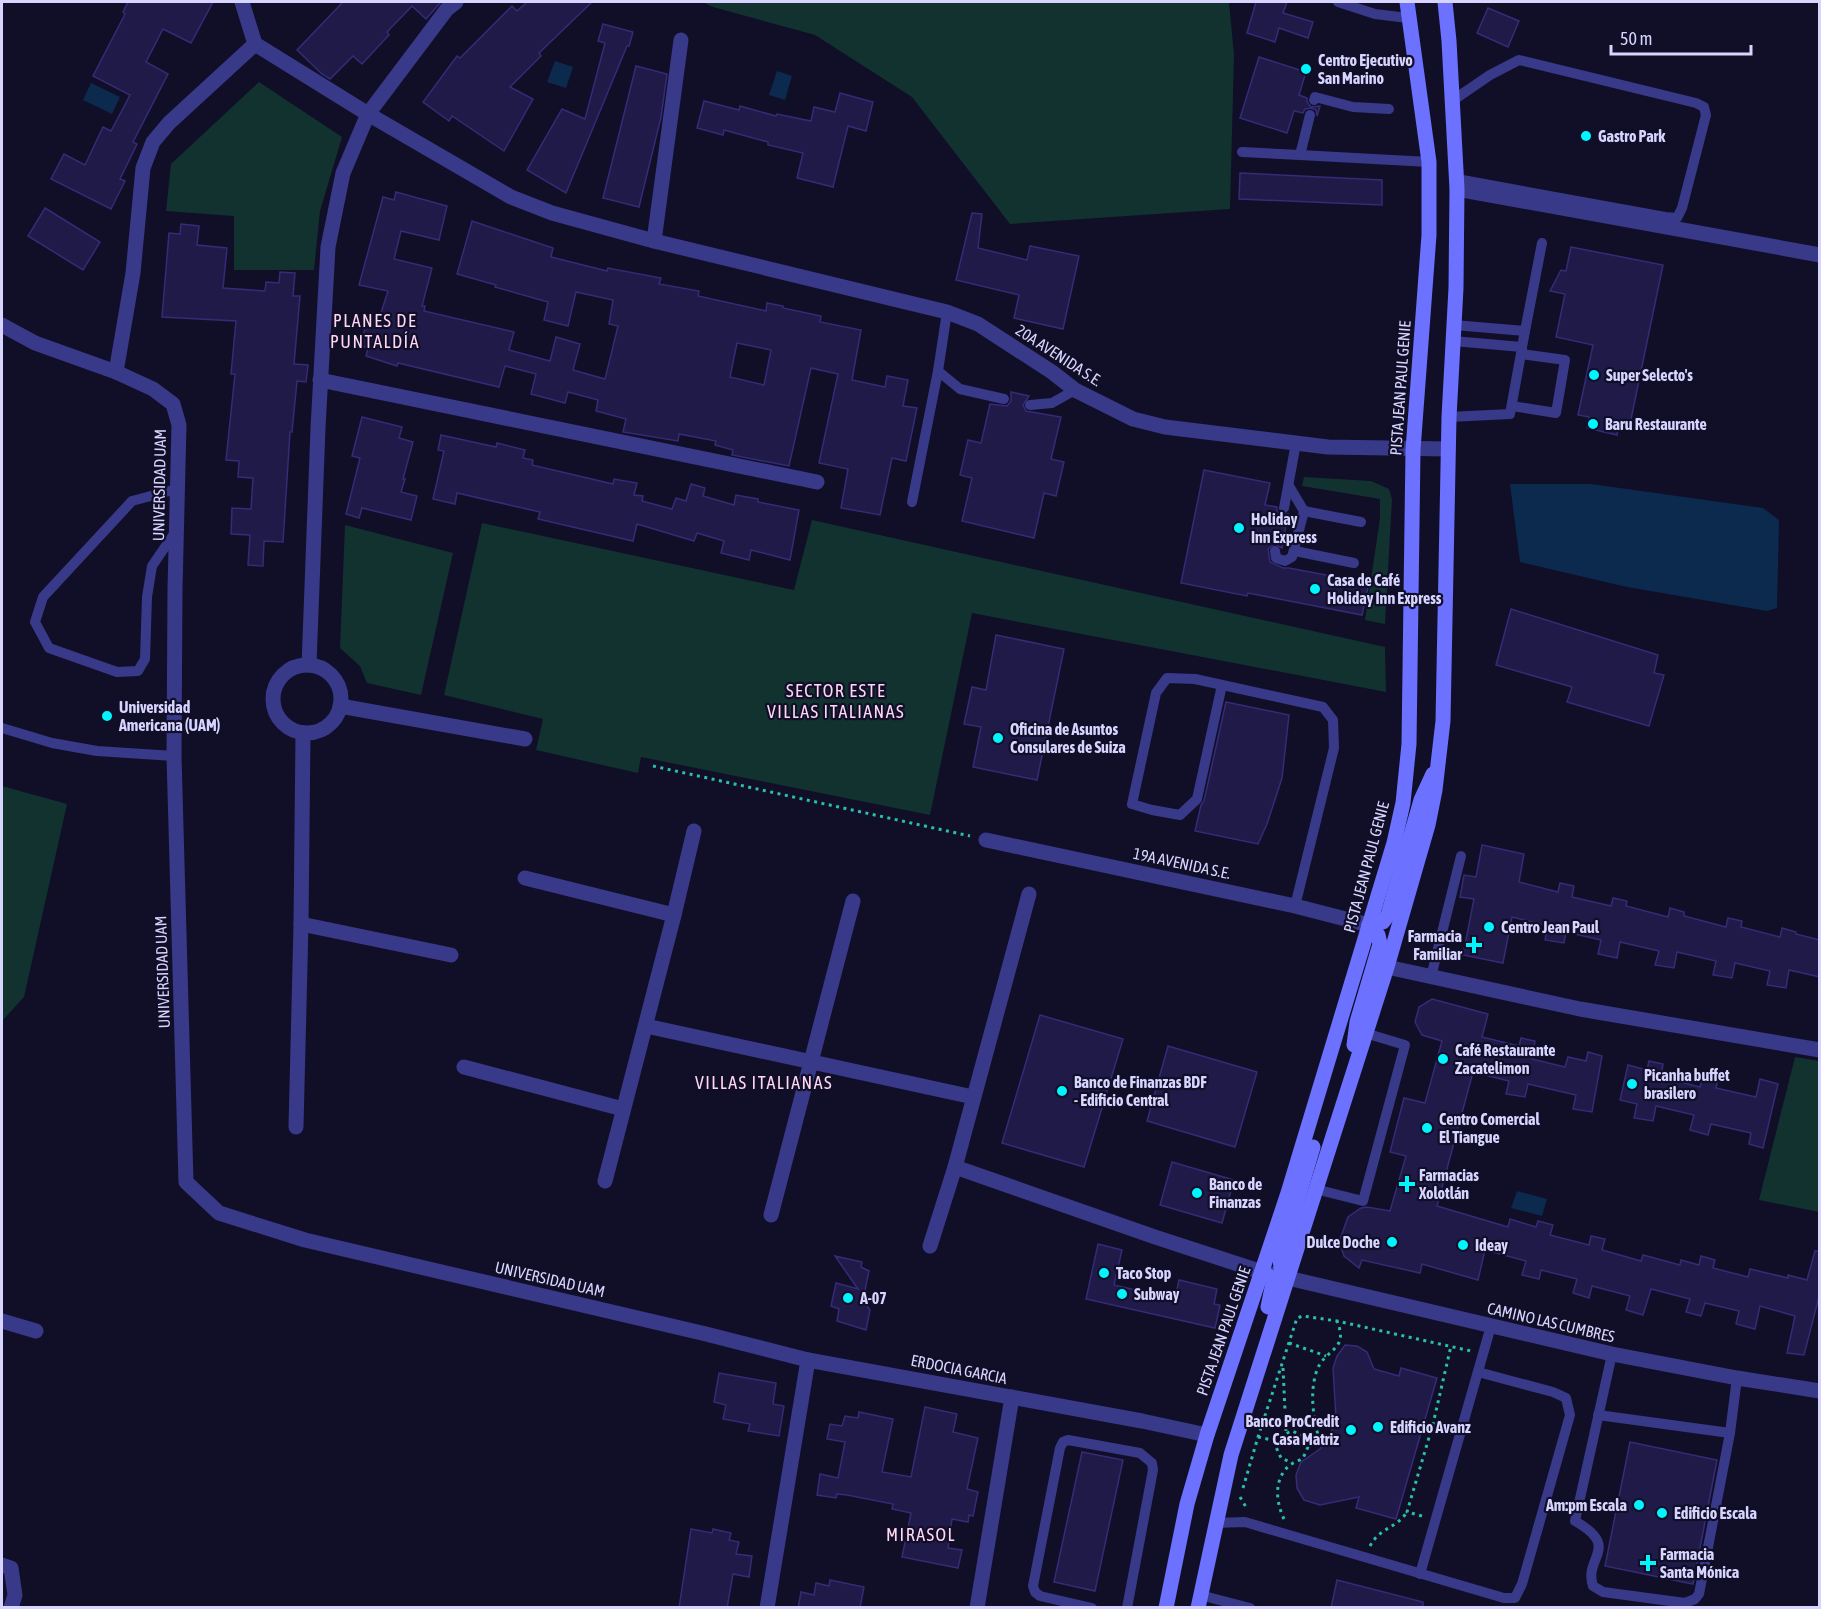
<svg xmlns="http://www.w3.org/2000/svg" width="1821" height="1609" font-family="'Asap Condensed',sans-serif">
<rect width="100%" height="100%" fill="#110e28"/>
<g fill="#11322f">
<path d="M702,2H1229L1234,55L1230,209L1010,224L912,97L815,35L713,7Z"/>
<path d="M259,82L342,137L320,211L314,270H234V216L166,211L171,164Z"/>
<path d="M1304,477L1371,481L1389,489L1392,499L1385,624L1365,620L1380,518V499L1302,486Z"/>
<path d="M812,520L1385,647L1386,692L972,613L930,815L641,757L638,773L536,750L543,719L444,695L482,523L794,590Z"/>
<path d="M345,525L453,553L421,695L367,683L360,666L340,648Z"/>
<path d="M2,786L67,804L24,997L2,1021Z"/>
<path d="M1795,1057L1819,1061V1212L1759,1200Z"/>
</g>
<g fill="#0c294e">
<path d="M555,61L573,67L566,88L547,82Z"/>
<path d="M777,71L792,76L785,100L769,95Z"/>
<path d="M91,83L120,97L112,114L83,100Z"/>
<path d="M1510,484H1591L1763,508L1779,520L1777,608L1767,611L1627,587L1520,562Z"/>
<path d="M1517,1191L1547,1199L1542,1216L1511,1208Z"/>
</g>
<g fill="#201a49" stroke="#352b76" stroke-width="1.5" fill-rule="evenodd">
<path d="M128,2H213L191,43L163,29L146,62L168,74L133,142L137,144L120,179L125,181L111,209L51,179L64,154L85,165L103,127L111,131L130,95L93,76L125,14L123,12Z"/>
<path d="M343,2H441L426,19L412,6L387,32L389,35L362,64L353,56L330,79L322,74L297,50Z"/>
<path d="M527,2H592L539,53L541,56L510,87L533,99L504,151L452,116L449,121L423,102L457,56L460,58L512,6L517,11Z"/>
<path d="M1256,2H1287L1283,13L1313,22L1308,38L1279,28L1275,42L1247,33Z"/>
<path d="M1488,8L1519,21L1508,47L1477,33Z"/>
<path d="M603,24L633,32L629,46H627L566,193L527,170L562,109L585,119L605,43L598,41Z"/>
<path d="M1259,57L1306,72L1299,95L1307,98V102L1311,107L1320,106L1317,116L1316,110L1311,108L1305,109L1303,113L1294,111L1287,133L1240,118Z"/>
<path d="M636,66L667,74L661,117L639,207L603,198Z"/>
<path d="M840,93L873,102L866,131L848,126L833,187L797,178L803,153L768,145V142L724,130L723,135L697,128L704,101L739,110L740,106L776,116L777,114L811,121L814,107L835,112Z"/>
<path d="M1240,173L1382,180V205L1239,199Z"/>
<path d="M396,192L447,206L439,240L401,231L394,259L432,268L422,306H425L424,311L514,332L509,350L550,361L556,337L580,344L573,370L605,379L618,326L609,324L613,300L576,292L568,326L544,320L548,302L495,287L496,285L457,274L472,221L553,248L551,257L607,271L608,268L661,278L659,284L699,291L698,296L766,311L767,303L783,306V308L821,316L820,322L861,330L852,380L885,387L887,376L908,380L903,406L917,408L906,461L892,458L880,515L841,508L848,469L819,463L838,374L811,368L789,466L732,455L733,450L715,445L716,441L679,434L678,441L623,432L626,419L596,411L598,400L568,392L565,403L531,394L536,374L505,366L499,387L398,363L397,366L366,356L368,348L360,345L368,319L378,322L388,291L359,285L383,197L394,200ZM737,343L771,350L764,385L730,377Z"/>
<path d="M45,208L100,242L83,270L28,236Z"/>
<path d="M972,213L982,214L978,248L1027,260L1030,246L1079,256L1063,329L1014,318L1019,295L956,280Z"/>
<path d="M181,224L199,226L197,245L227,248L223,288L265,291L266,282L279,283L280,272L295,273L293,296H300L294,364L308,365L306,382L297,381L292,432H290L283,542L264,541L263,566L248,565L250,535L231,534L232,508L251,509L253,478L238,477L239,461L226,460L235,374H231L236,321L162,317L169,233L180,234Z"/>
<path d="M1571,247L1663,265L1630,424L1620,422L1617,435L1587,428L1589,417L1578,415L1593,345L1556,337L1565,294L1550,291L1561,270L1566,271Z"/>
<path d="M1011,392L1029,396L1023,405L1026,411L1061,417L1051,459L1064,462L1056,496L1044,493L1034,538L962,521L972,478L960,475L968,440L981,443L990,404L1007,406L1011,401Z"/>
<path d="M362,417L402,427L399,438L413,442L403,479H405L401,492L417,496L411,520L362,508L359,518L346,514L360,458L352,456Z"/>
<path d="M441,435L496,447L497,443L525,450L523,458L533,460L532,465L613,484L614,479L637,483L634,495L643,496L642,501L672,509L676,498L686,501L691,484L705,488L703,496L734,505L736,495L758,499V502L799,510L790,560L751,550L749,560L721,553L724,541L697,533L694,541L637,524L633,541L538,519L540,512L457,493L455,504L433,499L444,451L438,450Z"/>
<path d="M1204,470L1270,483L1265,505L1277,507V511L1282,515L1288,514L1282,548L1275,544L1268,549L1270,562L1283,568H1289L1369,583L1362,615L1248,593L1247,596L1181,583Z"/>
<path d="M1511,609L1658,655L1654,673L1664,675L1649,726L1567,702L1572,687L1496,665Z"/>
<path d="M996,635L1064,649L1037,780L973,767L981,727L964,724L972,687L986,690Z"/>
<path d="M1226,702L1289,715L1282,778L1267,824L1258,844L1195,831L1201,805L1204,801Z"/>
<path d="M1482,845L1524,854L1519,882L1558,892L1560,883L1574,886L1572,897L1611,906L1613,898L1627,901L1626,906L1668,917L1670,908L1684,912V916L1726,927L1728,918L1742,921L1741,927L1780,937L1782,928L1796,932V934L1820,940V977L1789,970L1786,988L1767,985L1770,971L1735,963L1732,978L1713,975L1716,961L1677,952L1674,968L1655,965L1659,951L1620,942L1617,958L1598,954L1601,940L1566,932L1564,943L1545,940L1548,926L1512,917L1503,963L1463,955L1474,899L1460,897L1464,875L1476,877Z"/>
<path d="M1432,999L1488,1014L1482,1037L1519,1046L1521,1038L1535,1041L1532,1059L1565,1067L1568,1057L1586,1061L1588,1052L1602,1056L1592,1112L1573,1109L1576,1095L1528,1084L1525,1097L1506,1094L1509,1081L1473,1072L1437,1206L1508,1227L1510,1219L1536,1227L1538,1221L1553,1225L1550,1235L1589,1245L1591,1236L1605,1239L1602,1250L1641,1261L1643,1255L1680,1265L1681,1260L1699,1265L1701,1256L1715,1260L1713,1268L1748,1277L1750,1269L1788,1278V1275L1807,1280L1815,1251H1820V1293L1804,1355L1787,1353L1795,1316L1760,1306L1755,1329L1736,1324L1739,1311L1705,1303L1701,1316L1686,1312L1690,1299L1651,1289L1643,1315L1626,1310L1630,1296L1592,1286L1589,1298L1573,1293L1577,1279L1541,1270L1539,1279L1522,1275L1526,1261L1485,1250L1478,1280L1422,1264L1420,1273L1362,1260L1359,1268L1344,1256L1339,1242L1348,1217L1361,1208L1367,1207L1390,1211L1406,1156L1390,1152L1404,1098L1425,1103L1442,1041L1422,1035L1415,1022L1419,1007Z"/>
<path d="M1040,1015L1123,1039L1084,1167L1002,1143Z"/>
<path d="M1168,1046L1257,1072L1235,1147L1147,1121Z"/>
<path d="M1649,1061L1663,1064L1661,1077L1700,1087L1704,1073L1719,1076L1716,1088L1756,1097L1760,1079L1778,1084L1763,1148L1749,1144L1751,1133L1711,1124L1708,1135L1690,1130L1694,1115L1656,1106L1653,1121L1634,1118L1637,1104L1620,1100L1628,1065L1647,1070Z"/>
<path d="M1172,1162L1234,1180L1222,1223L1160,1205Z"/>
<path d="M1098,1244L1122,1250L1114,1285L1175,1299L1179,1280L1217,1289L1214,1304L1220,1305L1215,1328L1086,1299Z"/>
<path d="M835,1256L862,1262L861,1267L869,1271L863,1300L870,1310L866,1330L837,1321L839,1309L831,1306L836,1283L858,1289Z"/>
<path d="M1345,1345L1357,1346L1367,1352L1374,1369L1399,1376L1401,1368L1437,1378L1396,1519L1356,1508L1359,1497L1320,1505L1304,1500L1297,1488L1296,1475L1301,1462L1320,1449L1330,1436L1336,1418L1333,1368L1337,1356Z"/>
<path d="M719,1373L776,1383L773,1404L784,1406L779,1436L748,1431L750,1424L723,1419L726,1405L714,1402Z"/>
<path d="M925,1407L957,1414L953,1432L978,1438L967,1489L978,1492L973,1516L969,1515L968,1522L952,1519L948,1548L962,1550L958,1568L902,1557L911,1513L892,1509L893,1504L847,1495L837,1494L836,1498L817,1495L820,1474L838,1478L845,1442L827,1439L830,1424L842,1426L845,1416L858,1418L859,1412L893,1419L882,1472L911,1477Z"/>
<path d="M1630,1442L1717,1460L1693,1584L1605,1566Z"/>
<path d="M1082,1452L1123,1460L1095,1591L1054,1582Z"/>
<path d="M691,1529L712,1533L713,1529L731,1533L729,1540L739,1542L736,1554L752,1556L749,1577L733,1574L727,1608H679Z"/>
<path d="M830,1580L864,1587L860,1608H798L801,1592L814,1595L816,1583L829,1586Z"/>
<path d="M1337,1580L1423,1602V1608H1331Z"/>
</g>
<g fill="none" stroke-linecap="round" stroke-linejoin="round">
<g stroke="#2abeac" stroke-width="3" stroke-dasharray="3 4.5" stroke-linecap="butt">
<path d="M653,766L970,836"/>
<path d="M1289,1343L1326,1356"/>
<path d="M1283,1368L1286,1432"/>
<path d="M1448,1430L1433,1424L1451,1346"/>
<path d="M1258,1437L1277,1441"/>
<path d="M1306,1441L1318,1435C1313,1415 1310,1393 1316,1373C1323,1348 1350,1352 1337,1321"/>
<path d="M1243,1488L1258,1437L1297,1318L1303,1316L1337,1321L1471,1351"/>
<path d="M1240,1497L1246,1507"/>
<path d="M1422,1516L1407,1512L1433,1424"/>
<path d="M1284,1519C1276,1502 1273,1479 1290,1465C1294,1462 1299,1461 1303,1458L1308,1447L1303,1436L1292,1431L1281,1436L1276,1447L1281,1458L1292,1463"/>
<path d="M1370,1546C1380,1527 1396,1529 1407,1512"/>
</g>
<g stroke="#383989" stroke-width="10">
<path d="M1338,2L1375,14L1408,18"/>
<path d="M1314,100L1315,97L1353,107L1389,109"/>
<path d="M1452,101L1490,75L1519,60L1696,103L1704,107L1706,115L1682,208L1677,218L1665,217L1457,179"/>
<path d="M1242,152L1300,155L1310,115"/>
<path d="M1300,155L1429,162"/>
<path d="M1454,325L1525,331L1542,243"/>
<path d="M1453,341L1522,347L1525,331"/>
<path d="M938,371L960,389L1004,399"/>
<path d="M1030,405L1052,403L1075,390"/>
<path d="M1512,406L1556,413L1565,360L1521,354"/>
<path d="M1449,417L1510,414L1522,348"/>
<path d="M912,502L938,371L947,312"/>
<path d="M1284,508L1296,443"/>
<path d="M1304,511L1361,522"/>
<path d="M176,531L152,566L147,597L145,659L138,671L117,672L49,648L35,622L43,597L132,501L177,489"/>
<path d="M1275,551L1276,558L1285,561L1292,557L1304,511L1289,486"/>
<path d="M1295,551L1354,563"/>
<path d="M1222,685L1197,799L1180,815L1152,810L1132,804L1156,693L1167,678L1195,679L1323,707L1333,720L1334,748L1295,906"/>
<path d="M2,728L52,743L97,751L174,756"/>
<path d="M1431,977L1461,856"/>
<path d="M1315,1189L1363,1201L1405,1045L1365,1033"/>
<path d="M1612,1354L1575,1521C1622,1548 1583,1557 1593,1586L1603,1592L1685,1603L1695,1599L1699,1594L1730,1433L1737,1378"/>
<path d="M1598,1415L1730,1433"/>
<path d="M1215,1523L1245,1522L1504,1598H1515L1522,1584L1570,1415L1566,1398L1553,1392L1478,1372"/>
<path d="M1420,1574L1491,1326"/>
<path d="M1200,1595L1250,1608"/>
<path d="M1092,1608L1040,1596L1035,1592L1033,1586L1060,1448L1063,1442L1068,1440L1140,1453L1152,1463L1153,1470L1127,1608"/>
</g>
<g stroke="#383989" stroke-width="15">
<path d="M242,2L255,44L368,114L511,197L552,213L654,241L947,312L978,324L1052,372L1075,390L1133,419L1165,427L1328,447L1448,449"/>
<path d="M1457,189L1820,255"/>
<path d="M654,241L681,40"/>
<path d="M2,325L35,343L116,372L153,389L173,404L179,425L175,589L174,756L186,1182L219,1213L305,1240L706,1334L808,1360L1142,1421L1207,1435"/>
<path d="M116,372L133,273L143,168L153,142L169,123L255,44"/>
<path d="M320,380L817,482"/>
<path d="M309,665L318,428L328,247L343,173L368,114L447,9L456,2"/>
<circle cx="307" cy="699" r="34"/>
<path d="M340,706L525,739"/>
<path d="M986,840L1295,906L1369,925"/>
<path d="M525,878L674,915"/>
<path d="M301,924L451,955"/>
<path d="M1387,967L1580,1009L1820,1050"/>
<path d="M646,1026L973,1097"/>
<path d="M464,1067L623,1109"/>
<path d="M296,1127L301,924L303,733"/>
<path d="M955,1167L1155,1237L1262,1272L1612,1354L1737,1378L1820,1391"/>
<path d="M605,1181L674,915L694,831"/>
<path d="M771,1215L853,901"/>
<path d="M930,1246L955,1167L1029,894"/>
<path d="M2,1321L36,1331"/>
<path d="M2,1565L11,1568L15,1595L11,1608"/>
<path d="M767,1608L808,1360"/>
<path d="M977,1608L1012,1397"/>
</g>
<g stroke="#6c71ff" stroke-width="15">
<path d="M1369,925L1383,922L1388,915L1421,800L1433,774"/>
<path d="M1354,1045L1357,1022L1380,944L1378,935L1369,925"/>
<path d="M1262,1272L1272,1278L1273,1283L1268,1307"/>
<path d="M1287,1277L1281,1269L1280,1258L1313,1147"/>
<path d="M1166,1608L1187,1504L1207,1435L1288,1193L1394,843L1403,803L1409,744L1413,450L1429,235V162L1407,2"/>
<path d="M1198,1608L1231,1455L1387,967L1428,825L1435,790L1443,721L1449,417L1456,288L1457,189L1449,41L1445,2"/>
</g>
</g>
<g fill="#01f5ff" stroke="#110e28" stroke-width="2">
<circle cx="1306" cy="69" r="6"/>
<circle cx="1586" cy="136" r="6"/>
<circle cx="1594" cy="375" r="6"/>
<circle cx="1593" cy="424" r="6"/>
<circle cx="1239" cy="528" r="6"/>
<circle cx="1315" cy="589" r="6"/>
<circle cx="107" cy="716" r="6"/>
<circle cx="998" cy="738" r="6"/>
<circle cx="1489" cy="927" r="6"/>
<path d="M1471 936h6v6h6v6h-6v6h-6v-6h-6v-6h6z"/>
<circle cx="1443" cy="1059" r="6"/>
<circle cx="1632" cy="1084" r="6"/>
<circle cx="1062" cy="1091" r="6"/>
<circle cx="1427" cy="1128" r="6"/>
<path d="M1404 1175h6v6h6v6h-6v6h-6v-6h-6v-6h6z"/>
<circle cx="1197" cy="1193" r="6"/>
<circle cx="1392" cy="1242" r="6"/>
<circle cx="1463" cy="1245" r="6"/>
<circle cx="1104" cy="1273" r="6"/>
<circle cx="1122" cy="1294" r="6"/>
<circle cx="848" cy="1298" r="6"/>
<circle cx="1378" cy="1427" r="6"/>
<circle cx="1351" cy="1430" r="6"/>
<circle cx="1639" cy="1505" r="6"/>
<circle cx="1662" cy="1513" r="6"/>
<path d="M1645 1554h6v6h6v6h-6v6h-6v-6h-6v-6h6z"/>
</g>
<g text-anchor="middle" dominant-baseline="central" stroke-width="4.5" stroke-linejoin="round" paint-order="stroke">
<g font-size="16" font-weight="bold" fill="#d7d5ff" stroke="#110e28" text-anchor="start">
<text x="1318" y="60">Centro Ejecutivo<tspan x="1318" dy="18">San Marino</tspan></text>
<text x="1598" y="136">Gastro Park</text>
<text x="1606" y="375">Super Selecto's</text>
<text x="1605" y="424">Baru Restaurante</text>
<text x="1251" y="519">Holiday<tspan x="1251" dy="18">Inn Express</tspan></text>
<text x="1327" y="580">Casa de Café<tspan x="1327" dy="18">Holiday Inn Express</tspan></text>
<text x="119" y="707">Universidad<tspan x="119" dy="18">Americana (UAM)</tspan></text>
<text x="1010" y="729">Oficina de Asuntos<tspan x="1010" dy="18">Consulares de Suiza</tspan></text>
<text x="1501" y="927">Centro Jean Paul</text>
<text x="1462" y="936" text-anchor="end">Farmacia<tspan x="1462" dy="18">Familiar</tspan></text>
<text x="1455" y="1050">Café Restaurante<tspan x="1455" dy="18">Zacatelimon</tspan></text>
<text x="1644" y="1075">Picanha buffet<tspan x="1644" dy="18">brasilero</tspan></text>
<text x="1074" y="1082">Banco de Finanzas BDF<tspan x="1074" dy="18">- Edificio Central</tspan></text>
<text x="1439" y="1119">Centro Comercial<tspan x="1439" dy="18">El Tiangue</tspan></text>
<text x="1419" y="1175">Farmacias<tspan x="1419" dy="18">Xolotlán</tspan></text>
<text x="1209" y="1184">Banco de<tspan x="1209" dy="18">Finanzas</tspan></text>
<text x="1380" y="1242" text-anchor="end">Dulce Doche</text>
<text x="1475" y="1245">Ideay</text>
<text x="1116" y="1273">Taco Stop</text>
<text x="1134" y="1294">Subway</text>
<text x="860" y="1298">A-07</text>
<text x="1339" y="1421" text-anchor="end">Banco ProCredit<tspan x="1339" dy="18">Casa Matriz</tspan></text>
<text x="1390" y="1427">Edificio Avanz</text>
<text x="1627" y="1505" text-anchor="end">Am:pm Escala</text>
<text x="1674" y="1513">Edificio Escala</text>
<text x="1660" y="1554">Farmacia<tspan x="1660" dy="18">Santa Mónica</tspan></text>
</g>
<g font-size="16" fill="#d7d5ff" stroke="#110e28">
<text transform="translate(1059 355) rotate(33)">20A AVENIDA S.E.</text>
<text transform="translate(1400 388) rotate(-86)">PISTA JEAN PAUL GENIE</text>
<text transform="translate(159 485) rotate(-89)">UNIVERSIDAD UAM</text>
<text transform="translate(1182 863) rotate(12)">19A AVENIDA S.E.</text>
<text transform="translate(1366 867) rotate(-75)">PISTA JEAN PAUL GENIE</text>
<text transform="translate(162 972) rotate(-92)">UNIVERSIDAD UAM</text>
<text transform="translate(550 1279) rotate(13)">UNIVERSIDAD UAM</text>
<text transform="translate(1551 1322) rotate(13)">CAMINO LAS CUMBRES</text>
<text transform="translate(1223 1331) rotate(-71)">PISTA JEAN PAUL GENIE</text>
<text transform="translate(959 1369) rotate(11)">ERDOCIA GARCIA</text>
</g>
<g font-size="18" letter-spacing="1.5" fill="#ffd7f3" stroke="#110e28">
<text x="375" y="320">PLANES DE<tspan x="375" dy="21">PUNTALDÍA</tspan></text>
<text x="836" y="690">SECTOR ESTE<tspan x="836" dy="21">VILLAS ITALIANAS</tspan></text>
<text x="764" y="1082">VILLAS ITALIANAS</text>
<text x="921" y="1534">MIRASOL</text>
</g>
</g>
<rect width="1821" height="1609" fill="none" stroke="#d7d5ff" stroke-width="6"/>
<path d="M1611 45v9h140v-9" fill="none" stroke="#d7d5ff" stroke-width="3"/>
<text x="1620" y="45" font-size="18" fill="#d7d5ff" stroke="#110e28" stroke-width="4.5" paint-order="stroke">50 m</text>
</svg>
